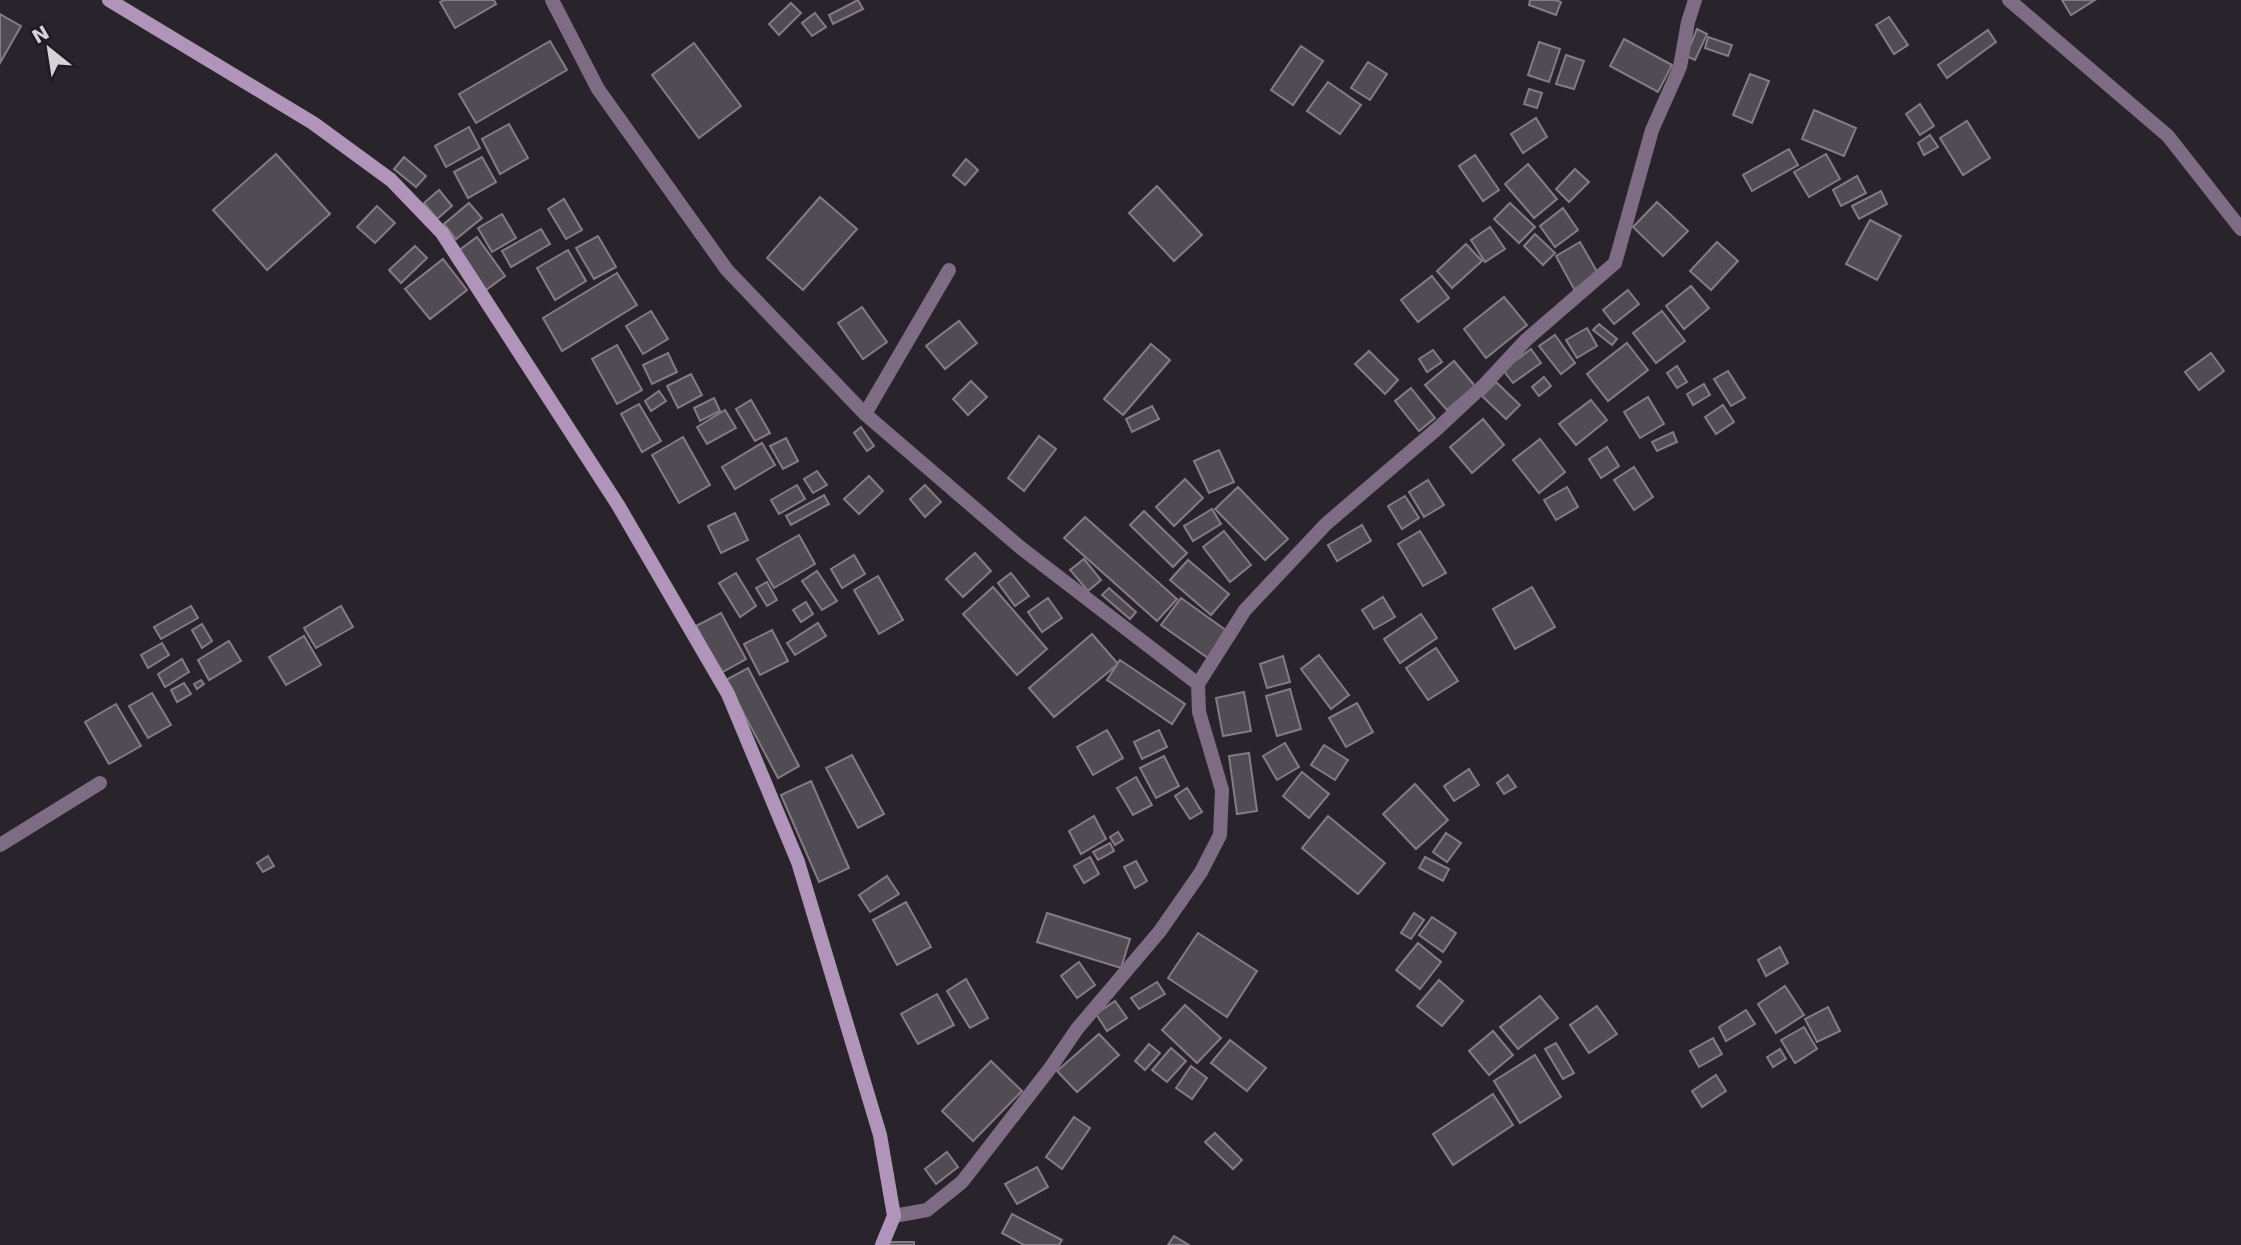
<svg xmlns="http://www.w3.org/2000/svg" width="2241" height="1245" font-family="'DejaVu Sans',sans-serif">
<rect width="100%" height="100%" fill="#29242b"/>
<g fill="#514b53" stroke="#837c85" stroke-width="2">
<path d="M444,0H494L496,4L455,28L440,2Z"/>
<path d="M858,0L863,9L833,24L829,15Z"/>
<path d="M1530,0H1555L1561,2L1556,15L1529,5Z"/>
<path d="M2062,0H2095L2071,15Z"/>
<path d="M791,3L801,13L779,35L769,24Z"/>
<path d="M815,13L826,27L812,36L802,23Z"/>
<path d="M0,14L21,26L0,63Z"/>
<path d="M1889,17L1908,45L1894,54L1876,25Z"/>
<path d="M1697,29L1707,34L1695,60L1686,56Z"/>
<path d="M1988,30L1996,42L1947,78L1938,65Z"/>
<path d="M1708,37L1732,45L1728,56L1705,48Z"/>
<path d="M1624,39L1672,65L1658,92L1610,66Z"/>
<path d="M550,41L567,70L476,123L459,94Z"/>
<path d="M1539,42L1560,49L1549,82L1528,75Z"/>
<path d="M694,43L741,106L699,138L652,75Z"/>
<path d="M1301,46L1323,61L1293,105L1271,90Z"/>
<path d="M1566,55L1584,61L1574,89L1556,84Z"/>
<path d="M1368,62L1387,74L1370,100L1351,88Z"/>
<path d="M1750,74L1769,81L1752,123L1733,115Z"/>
<path d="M1328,82L1361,105L1340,134L1307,111Z"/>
<path d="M1529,89L1542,93L1537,108L1524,104Z"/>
<path d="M1920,104L1934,126L1920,135L1906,114Z"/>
<path d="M1814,110L1856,128L1844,156L1802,139Z"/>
<path d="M1536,118L1547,137L1523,153L1511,134Z"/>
<path d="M1967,121L1990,158L1963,175L1940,138Z"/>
<path d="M509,124L528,158L500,174L482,139Z"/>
<path d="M469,127L480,148L446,167L435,146Z"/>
<path d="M1930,135L1938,147L1924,155L1918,143Z"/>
<path d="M1789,149L1798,165L1752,191L1743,175Z"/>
<path d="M276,154L330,214L267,270L213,210Z"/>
<path d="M1826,154L1840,179L1809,197L1794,172Z"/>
<path d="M1475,155L1499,190L1483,201L1459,166Z"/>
<path d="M404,157L426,176L416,187L394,169Z"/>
<path d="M482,157L496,182L468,198L454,172Z"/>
<path d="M966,159L978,170L965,185L953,175Z"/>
<path d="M1528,164L1557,199L1534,218L1505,184Z"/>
<path d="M1575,169L1589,182L1569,202L1556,189Z"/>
<path d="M1857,176L1866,193L1841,206L1833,190Z"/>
<path d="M1157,186L1202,235L1174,261L1129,213Z"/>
<path d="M439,190L452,206L437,219L424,203Z"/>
<path d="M1881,191L1887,204L1859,219L1852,206Z"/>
<path d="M820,197L857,229L803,290L767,258Z"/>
<path d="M564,199L582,230L566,239L548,209Z"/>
<path d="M1657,202L1688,231L1663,256L1633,227Z"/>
<path d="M469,203L482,218L456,239L444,224Z"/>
<path d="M1510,203L1535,227L1519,243L1494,219Z"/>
<path d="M377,206L395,223L375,243L357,227Z"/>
<path d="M1563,208L1578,230L1555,247L1540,226Z"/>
<path d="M502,214L516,238L492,252L478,228Z"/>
<path d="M1870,220L1901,236L1877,280L1846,264Z"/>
<path d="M1490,227L1505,249L1485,262L1471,240Z"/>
<path d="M541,229L550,244L511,267L502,251Z"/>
<path d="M1535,234L1555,253L1543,265L1524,246Z"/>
<path d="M598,236L616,267L594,279L576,248Z"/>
<path d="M477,237L505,276L486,290L458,251Z"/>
<path d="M1580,242L1599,275L1574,289L1556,256Z"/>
<path d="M1717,242L1738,261L1711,290L1690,271Z"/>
<path d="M1466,244L1482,261L1452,288L1437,271Z"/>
<path d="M415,246L427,258L401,283L389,270Z"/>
<path d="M568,250L586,281L555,300L537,268Z"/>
<path d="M443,259L467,290L430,319L405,289Z"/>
<path d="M617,273L637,305L562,351L543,318Z"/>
<path d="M1432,276L1449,298L1418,322L1401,300Z"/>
<path d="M1691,286L1709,308L1684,329L1666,306Z"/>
<path d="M1628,290L1639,304L1614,324L1603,310Z"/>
<path d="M1504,297L1527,325L1486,358L1464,329Z"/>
<path d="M862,307L887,342L863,359L838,323Z"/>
<path d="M651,311L668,339L643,354L626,326Z"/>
<path d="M1662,311L1685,341L1656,363L1633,333Z"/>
<path d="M959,321L977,343L945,369L926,346Z"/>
<path d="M1599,324L1617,339L1612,345L1593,330Z"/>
<path d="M1587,328L1597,346L1577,358L1566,340Z"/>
<path d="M1555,335L1575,363L1561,374L1539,346Z"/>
<path d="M1627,343L1648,370L1608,401L1587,374Z"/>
<path d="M1151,344L1170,360L1123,415L1104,399Z"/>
<path d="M617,345L642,390L617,404L592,359Z"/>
<path d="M1531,349L1541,363L1513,383L1503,370Z"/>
<path d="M1433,350L1442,362L1427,372L1419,359Z"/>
<path d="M1369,351L1398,380L1385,394L1355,364Z"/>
<path d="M668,353L677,372L652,384L643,365Z"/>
<path d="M2211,353L2224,371L2199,390L2185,372Z"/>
<path d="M1454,361L1475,386L1447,410L1425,385Z"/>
<path d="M1677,366L1687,382L1677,388L1667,373Z"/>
<path d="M1728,371L1745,398L1731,406L1714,379Z"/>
<path d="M691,374L702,395L678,408L667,386Z"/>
<path d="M1544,377L1551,386L1539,396L1532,387Z"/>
<path d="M971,381L987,397L968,415L953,399Z"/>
<path d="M1496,382L1520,405L1506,419L1482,396Z"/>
<path d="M1704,384L1710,395L1693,405L1687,394Z"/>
<path d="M1411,388L1435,418L1419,431L1395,401Z"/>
<path d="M659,391L666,401L651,411L645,401Z"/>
<path d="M1648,397L1664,424L1640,438L1624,412Z"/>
<path d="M714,398L720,411L700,421L694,408Z"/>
<path d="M751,400L770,433L755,441L736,409Z"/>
<path d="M1591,400L1607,420L1576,445L1559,424Z"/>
<path d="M639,404L661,441L642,452L621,414Z"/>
<path d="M1723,405L1734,422L1716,434L1705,417Z"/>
<path d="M1152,406L1159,419L1132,432L1126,419Z"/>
<path d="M725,410L736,428L707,444L697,427Z"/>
<path d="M1483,419L1504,445L1472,473L1450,447Z"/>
<path d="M861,427L874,446L867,451L854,433Z"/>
<path d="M1673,432L1677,442L1657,451L1652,442Z"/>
<path d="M1039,436L1056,449L1024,491L1008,478Z"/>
<path d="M683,437L710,485L679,503L652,455Z"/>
<path d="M786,438L798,461L783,469L770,446Z"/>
<path d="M1540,439L1565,472L1539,493L1513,460Z"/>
<path d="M762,443L775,465L735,489L722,467Z"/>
<path d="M1607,447L1619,466L1601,478L1589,459Z"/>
<path d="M1219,450L1234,482L1209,493L1194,461Z"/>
<path d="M1634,467L1653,497L1634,510L1614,480Z"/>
<path d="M817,471L827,485L813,493L804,479Z"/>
<path d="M869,476L883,491L859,514L844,499Z"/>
<path d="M1185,479L1203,498L1174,526L1156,507Z"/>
<path d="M1428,480L1444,505L1424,517L1409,492Z"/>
<path d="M797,485L805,499L779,514L771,500Z"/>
<path d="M925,485L941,502L925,517L910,499Z"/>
<path d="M1238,487L1288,539L1265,560L1215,509Z"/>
<path d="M1567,487L1578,507L1556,520L1544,500Z"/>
<path d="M824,495L829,504L791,525L786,516Z"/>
<path d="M1405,496L1419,518L1402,529L1388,506Z"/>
<path d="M1212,509L1221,524L1193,541L1184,526Z"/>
<path d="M1144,511L1187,553L1173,567L1130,525Z"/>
<path d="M735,513L748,540L721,553L708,526Z"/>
<path d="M1085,517L1177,599L1157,621L1064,538Z"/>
<path d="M1362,525L1371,541L1337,561L1328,545Z"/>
<path d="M1224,531L1251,565L1230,582L1203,547Z"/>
<path d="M1420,531L1446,573L1423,586L1398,544Z"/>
<path d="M799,535L815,564L774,588L757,559Z"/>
<path d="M975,553L991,571L963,597L946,579Z"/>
<path d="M854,555L865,574L842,588L831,569Z"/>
<path d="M1084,559L1101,580L1088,591L1070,570Z"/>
<path d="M1188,560L1229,594L1211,615L1170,580Z"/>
<path d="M817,571L837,601L822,610L802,581Z"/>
<path d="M736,573L756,606L740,617L719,583Z"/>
<path d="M1011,573L1029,596L1015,606L998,583Z"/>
<path d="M878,576L903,620L879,634L854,590Z"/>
<path d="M767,582L777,600L767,606L756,588Z"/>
<path d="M993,587L1047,649L1017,675L963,614Z"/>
<path d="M1532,587L1555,627L1515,649L1493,609Z"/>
<path d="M1109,588L1136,612L1130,619L1102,595Z"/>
<path d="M1383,597L1395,617L1374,629L1362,610Z"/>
<path d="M1048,598L1062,618L1042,632L1028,612Z"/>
<path d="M1181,598L1227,631L1208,658L1161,625Z"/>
<path d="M806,602L813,614L801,622L793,610Z"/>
<path d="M191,606L198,618L161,639L154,627Z"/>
<path d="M341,606L353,627L316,648L304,628Z"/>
<path d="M721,613L746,659L721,673L696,626Z"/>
<path d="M1421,614L1437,638L1400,663L1384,639Z"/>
<path d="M818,623L826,636L795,655L787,643Z"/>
<path d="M202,624L212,641L202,648L192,630Z"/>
<path d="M772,630L788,661L760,675L744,644Z"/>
<path d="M1092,634L1118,664L1054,717L1029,688Z"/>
<path d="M304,636L321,665L286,685L269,657Z"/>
<path d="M229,641L241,661L209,680L198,660Z"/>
<path d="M162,643L169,655L148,668L141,655Z"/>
<path d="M1436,648L1458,681L1428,700L1406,668Z"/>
<path d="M1319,655L1349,695L1331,709L1301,669Z"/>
<path d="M1283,656L1290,682L1267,688L1260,664Z"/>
<path d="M182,659L189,672L165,687L158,674Z"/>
<path d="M1120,660L1185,704L1172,724L1107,680Z"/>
<path d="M748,668L799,766L778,778L726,680Z"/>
<path d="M201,680L204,684L197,689L194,684Z"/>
<path d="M184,683L191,694L177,702L171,690Z"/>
<path d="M1290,689L1301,729L1277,736L1266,696Z"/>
<path d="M1244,692L1251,731L1223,736L1216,698Z"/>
<path d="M152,693L171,725L148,738L129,706Z"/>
<path d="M1357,703L1373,732L1346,747L1329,718Z"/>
<path d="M116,704L141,746L109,764L85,722Z"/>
<path d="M1107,730L1123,758L1093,775L1077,747Z"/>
<path d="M1159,730L1167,747L1142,759L1134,742Z"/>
<path d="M1285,743L1299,767L1277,780L1263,756Z"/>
<path d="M1324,745L1348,760L1335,780L1311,765Z"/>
<path d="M1249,753L1257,811L1237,814L1229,756Z"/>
<path d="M852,755L884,814L858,828L826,768Z"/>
<path d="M1164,756L1179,786L1156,798L1140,768Z"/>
<path d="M1469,769L1479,785L1454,801L1444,786Z"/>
<path d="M1302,772L1329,794L1309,818L1283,796Z"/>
<path d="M1508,775L1516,787L1504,794L1497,783Z"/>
<path d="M1136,777L1152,805L1133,815L1117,788Z"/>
<path d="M811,781L849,868L819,882L781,795Z"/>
<path d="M1415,784L1448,820L1416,849L1383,814Z"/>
<path d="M1187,788L1202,812L1190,819L1175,796Z"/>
<path d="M1094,816L1106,839L1081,854L1069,831Z"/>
<path d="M1328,816L1385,863L1358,894L1302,848Z"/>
<path d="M1118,832L1123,840L1115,845L1110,837Z"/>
<path d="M1446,833L1461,843L1447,862L1433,852Z"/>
<path d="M1110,843L1114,851L1098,860L1093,852Z"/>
<path d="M268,856L274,866L263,872L257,863Z"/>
<path d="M1090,857L1099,874L1084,883L1074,866Z"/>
<path d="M1425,857L1449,869L1443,881L1419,868Z"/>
<path d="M1136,861L1147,881L1135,888L1124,867Z"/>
<path d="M887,876L899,894L870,912L859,895Z"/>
<path d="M906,902L931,947L897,965L873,920Z"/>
<path d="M1047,913L1130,939L1121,968L1037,942Z"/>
<path d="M1414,913L1424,920L1411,939L1401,933Z"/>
<path d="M1432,917L1456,933L1443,952L1419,935Z"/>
<path d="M1198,933L1257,971L1227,1017L1168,978Z"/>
<path d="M1418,943L1441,962L1420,989L1396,970Z"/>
<path d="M1780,947L1788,963L1766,976L1758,960Z"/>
<path d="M1079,962L1095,985L1077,998L1061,976Z"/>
<path d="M966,979L988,1018L970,1028L947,991Z"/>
<path d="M1439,980L1463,1001L1442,1026L1417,1006Z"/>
<path d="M1157,982L1165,994L1139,1009L1131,998Z"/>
<path d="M1785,986L1804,1015L1776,1033L1758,1004Z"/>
<path d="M937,994L954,1025L918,1044L901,1014Z"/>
<path d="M1540,996L1558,1018L1518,1049L1500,1027Z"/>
<path d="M1115,1001L1127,1018L1107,1031L1096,1014Z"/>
<path d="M1185,1005L1221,1038L1197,1063L1162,1030Z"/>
<path d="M1597,1006L1617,1034L1589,1053L1570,1025Z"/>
<path d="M1828,1007L1840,1031L1817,1042L1805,1019Z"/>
<path d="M1746,1010L1755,1024L1726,1041L1719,1027Z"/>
<path d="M1804,1027L1817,1049L1795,1063L1781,1040Z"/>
<path d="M1493,1031L1513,1055L1489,1075L1469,1051Z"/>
<path d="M1099,1034L1119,1055L1077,1092L1057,1071Z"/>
<path d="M1713,1038L1722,1054L1699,1067L1690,1051Z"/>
<path d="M1230,1040L1266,1068L1247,1091L1211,1063Z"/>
<path d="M1556,1043L1574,1073L1563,1079L1545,1049Z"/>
<path d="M1149,1044L1160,1053L1145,1070L1135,1061Z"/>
<path d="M1171,1048L1186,1061L1167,1082L1152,1070Z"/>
<path d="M1780,1049L1786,1059L1773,1067L1767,1057Z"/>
<path d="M1535,1055L1561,1097L1520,1123L1494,1081Z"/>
<path d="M991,1061L1022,1091L973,1141L942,1111Z"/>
<path d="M1191,1066L1207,1078L1192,1099L1176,1088Z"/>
<path d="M1716,1075L1726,1091L1702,1107L1692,1091Z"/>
<path d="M1493,1094L1513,1125L1453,1165L1433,1134Z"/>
<path d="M1074,1117L1090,1128L1062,1169L1046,1157Z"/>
<path d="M1215,1133L1242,1160L1233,1169L1205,1142Z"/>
<path d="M947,1152L958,1167L936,1184L925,1169Z"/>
<path d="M1037,1167L1048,1187L1017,1204L1005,1184Z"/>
<path d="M1012,1214L1062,1240L1059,1245H1024L1002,1233Z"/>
<path d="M1174,1236L1189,1245H1168Z"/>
<rect x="886" y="1242" width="28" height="3"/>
</g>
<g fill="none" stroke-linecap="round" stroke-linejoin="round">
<path stroke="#7e6c84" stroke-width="14" d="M865,414L949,270"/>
<g stroke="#7e6c84" stroke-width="14">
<path d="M552,0L598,89L727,270L865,414L1021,548L1198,684"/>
<path d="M2009,0L2168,136L2241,229"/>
<path d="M0,845L100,783"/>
<path d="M894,1216L927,1210L962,1182L1051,1067L1077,1029L1160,931L1201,872L1220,835L1222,790L1199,712L1198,684L1245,610L1326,524L1438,428L1485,384L1526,340L1615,263L1652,130L1680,67L1688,22L1695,0"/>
</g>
<path stroke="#b194ba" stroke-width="14" d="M109,0L313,123L391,180L442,233L618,505L728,694L798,862L880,1135L894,1216L882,1245"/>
</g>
<g transform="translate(49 49) rotate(330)" stroke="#201a22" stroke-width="5" paint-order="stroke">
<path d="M0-5L12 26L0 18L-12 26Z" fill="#d6d2d8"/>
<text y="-10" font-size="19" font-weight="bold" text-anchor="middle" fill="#d6d2d8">N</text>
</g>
</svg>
